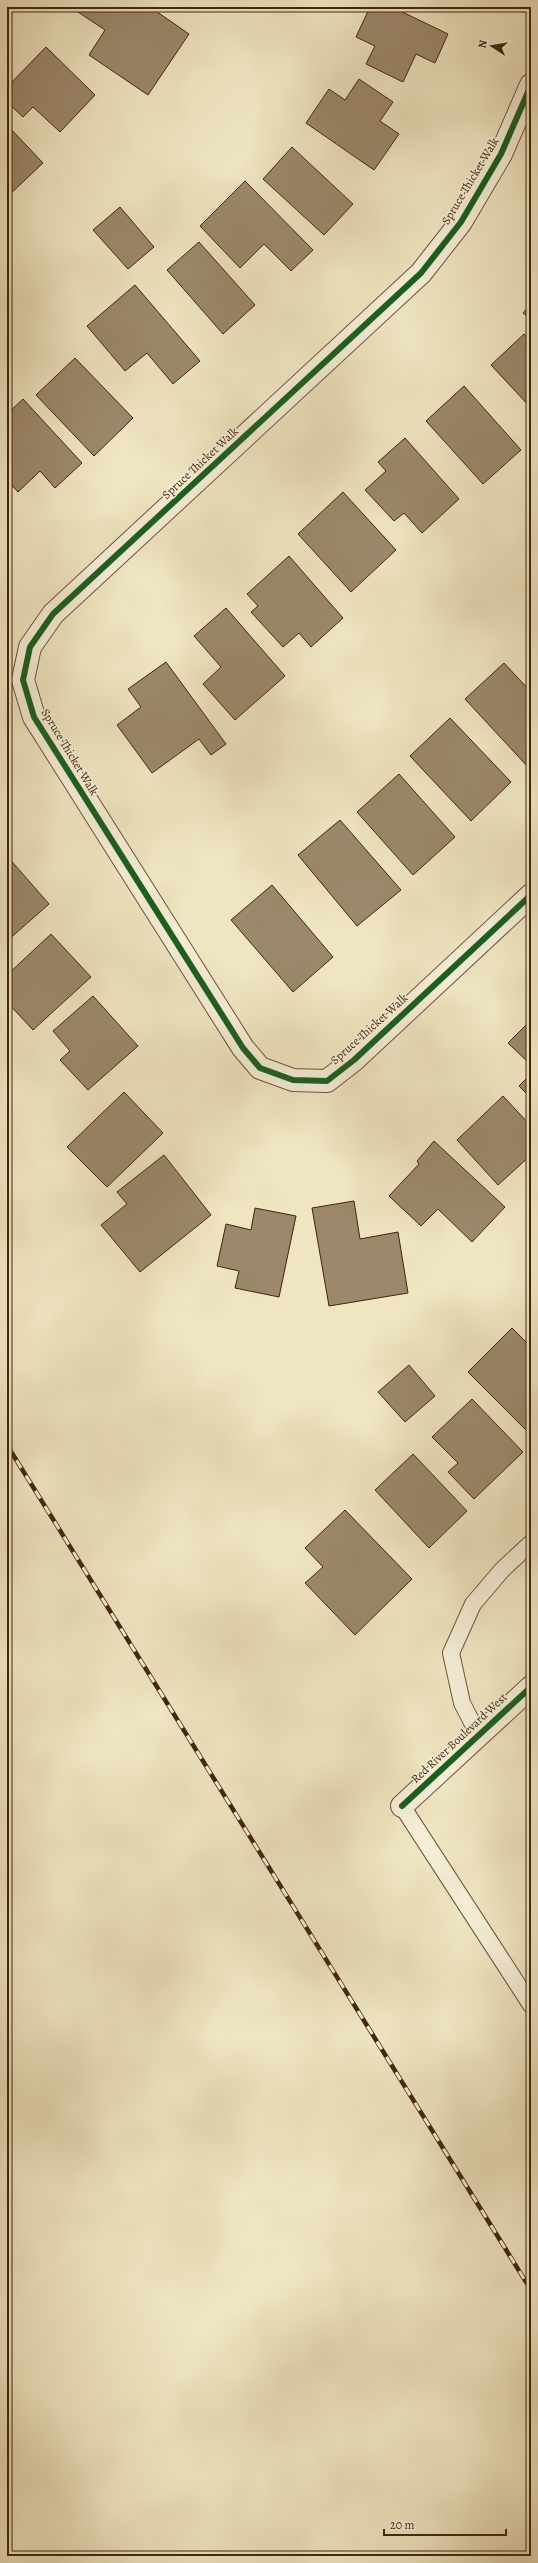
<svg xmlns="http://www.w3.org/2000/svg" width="538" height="2563" font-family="Alegreya,serif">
<rect width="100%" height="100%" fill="#efe5c1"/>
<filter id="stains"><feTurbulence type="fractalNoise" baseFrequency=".005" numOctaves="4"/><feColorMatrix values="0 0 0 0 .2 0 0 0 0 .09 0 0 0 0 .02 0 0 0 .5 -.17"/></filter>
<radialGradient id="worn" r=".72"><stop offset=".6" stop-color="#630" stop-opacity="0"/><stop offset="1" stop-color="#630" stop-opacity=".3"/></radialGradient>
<g fill="#9c886c" stroke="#43240f">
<path d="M81,7H150L189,34L148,95L89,55L105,30L78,12Z"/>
<path d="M370,7H392L448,34L435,63L416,54L403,82L366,64L375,46L356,37Z"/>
<path d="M46,47L95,95L60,132L33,107L23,117L7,102V87Z"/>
<path d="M359,79L393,102L380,121L399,134L374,170L306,123L329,89L345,100Z"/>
<path d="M7,125L43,163L7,197Z"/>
<path d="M292,147L353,204L324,235L263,179Z"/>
<path d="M245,181L313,250L291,271L264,244L240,268L200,226Z"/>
<path d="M120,207L154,247L128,269L93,230Z"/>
<path d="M199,242L255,305L223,334L167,270Z"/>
<path d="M135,285L200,361L173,384L147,353L125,371L87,326Z"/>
<path d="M531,304V319L523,313Z"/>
<path d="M524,334L531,342V408L491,365Z"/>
<path d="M75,358L133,418L94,456L36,395Z"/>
<path d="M464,386L521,450L483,484L426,421Z"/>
<path d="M23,399L82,463L55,488L40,471L18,492L7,480V414Z"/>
<path d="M405,438L459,499L422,533L404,513L394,521L365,490L386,471L378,462Z"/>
<path d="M343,492L396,550L351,592L298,534Z"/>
<path d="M289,556L343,618L311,647L299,633L283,647L251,612L258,606L247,594Z"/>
<path d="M226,608L285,676L235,720L203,684L221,667L194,636Z"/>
<path d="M166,662L226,744L211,755L199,739L152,773L117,725L141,707L128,689Z"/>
<path d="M504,663L531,692V764L528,767L465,699Z"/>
<path d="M450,718L511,782L471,821L410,756Z"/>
<path d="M399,774L455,837L413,875L357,812Z"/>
<path d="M340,820L401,890L357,926L298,855Z"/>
<path d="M7,856L49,904L7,941Z"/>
<path d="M272,885L333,957L293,992L231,920Z"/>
<path d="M51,934L91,977L33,1030L7,1002V975Z"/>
<path d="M93,996L138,1046L88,1090L60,1060L70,1051L53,1031Z"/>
<path d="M531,1020V1065L508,1043Z"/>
<path d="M531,1074V1098L519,1086Z"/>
<path d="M124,1092L163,1133L107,1187L67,1147Z"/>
<path d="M503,1096L531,1126V1155L498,1185L457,1140Z"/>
<path d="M434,1141L505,1207L472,1242L438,1209L421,1226L389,1196L419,1164L417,1161Z"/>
<path d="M164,1155L211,1215L140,1272L101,1225L127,1204L117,1192Z"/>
<path d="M354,1201L360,1239L398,1232L408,1293L329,1306L312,1208Z"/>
<path d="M255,1208L296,1216L279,1297L235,1288L239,1271L217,1266L226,1224L251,1230Z"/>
<path d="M512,1328L531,1347V1435L468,1372Z"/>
<path d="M409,1365L435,1396L405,1422L378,1392Z"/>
<path d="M472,1399L523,1452L474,1499L448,1472L458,1463L432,1437Z"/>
<path d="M413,1454L467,1511L429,1548L375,1490Z"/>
<path d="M345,1510L412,1579L355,1635L305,1583L323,1567L305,1548Z"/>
</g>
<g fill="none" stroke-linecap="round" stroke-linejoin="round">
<defs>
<g id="service">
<path d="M479,1736L462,1703L451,1653L473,1604L502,1570L531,1543"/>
<path d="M402,1806L531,2005"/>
</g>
<g id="minor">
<path d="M531,85L501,154L461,222L421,273L53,614L30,647L23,680L34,717L243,1048L260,1068L293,1080L327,1081L354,1060L531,895"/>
<path d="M402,1806L531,1687"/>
</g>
</defs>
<use href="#service" stroke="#6e543c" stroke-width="18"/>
<use href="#minor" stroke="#6e543c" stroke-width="24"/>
<use href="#service" stroke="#f5eed7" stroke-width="16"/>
<use href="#minor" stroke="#f5eed7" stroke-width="22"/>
<defs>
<path id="rail" d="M7,1445L531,2290"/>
</defs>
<use href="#rail" stroke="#43240f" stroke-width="4.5"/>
<use href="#rail" stroke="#f5eed7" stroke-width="3" stroke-dasharray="9" stroke-linecap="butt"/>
<defs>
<g id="cycleway">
<path d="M531,85L501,154L461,222L421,273L53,614L30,647L23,680L34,717L243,1048L260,1068L293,1080L327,1081L354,1060L531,895"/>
<path d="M402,1806L531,1687"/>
</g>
</defs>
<use href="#cycleway" stroke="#f5eed7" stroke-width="8"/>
<use href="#cycleway" stroke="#1b5e20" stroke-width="6"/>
</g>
<g text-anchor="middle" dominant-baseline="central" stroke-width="3" stroke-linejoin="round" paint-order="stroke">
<g font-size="12" fill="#43240f" stroke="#f5eed7">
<text transform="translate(470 181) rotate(-59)">Spruce Thicket Walk</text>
<text transform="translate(200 463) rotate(-43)">Spruce Thicket Walk</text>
<text transform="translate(70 752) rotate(59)">Spruce Thicket Walk</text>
<text transform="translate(369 1029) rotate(-42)">Spruce Thicket Walk</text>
<text transform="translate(459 1738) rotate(-43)">Red River Boulevard West</text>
</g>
</g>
<rect width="538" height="2563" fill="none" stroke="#efe5c1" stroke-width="24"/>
<rect x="8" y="8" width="522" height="2547" fill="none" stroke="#43240f" stroke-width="2"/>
<rect x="12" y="12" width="514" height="2539" fill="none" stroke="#43240f"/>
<g transform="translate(492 46) rotate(282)" stroke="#f5eed7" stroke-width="3" paint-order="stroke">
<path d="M0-3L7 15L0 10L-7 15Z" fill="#43240f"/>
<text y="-6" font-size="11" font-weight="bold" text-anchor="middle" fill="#43240f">N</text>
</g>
<path d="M384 2529v6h122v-6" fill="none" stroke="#43240f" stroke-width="2"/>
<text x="390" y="2529" font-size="12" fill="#43240f" stroke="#f5eed7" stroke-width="3" paint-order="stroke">20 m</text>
<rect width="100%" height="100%" filter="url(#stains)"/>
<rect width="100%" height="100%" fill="url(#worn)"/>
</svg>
